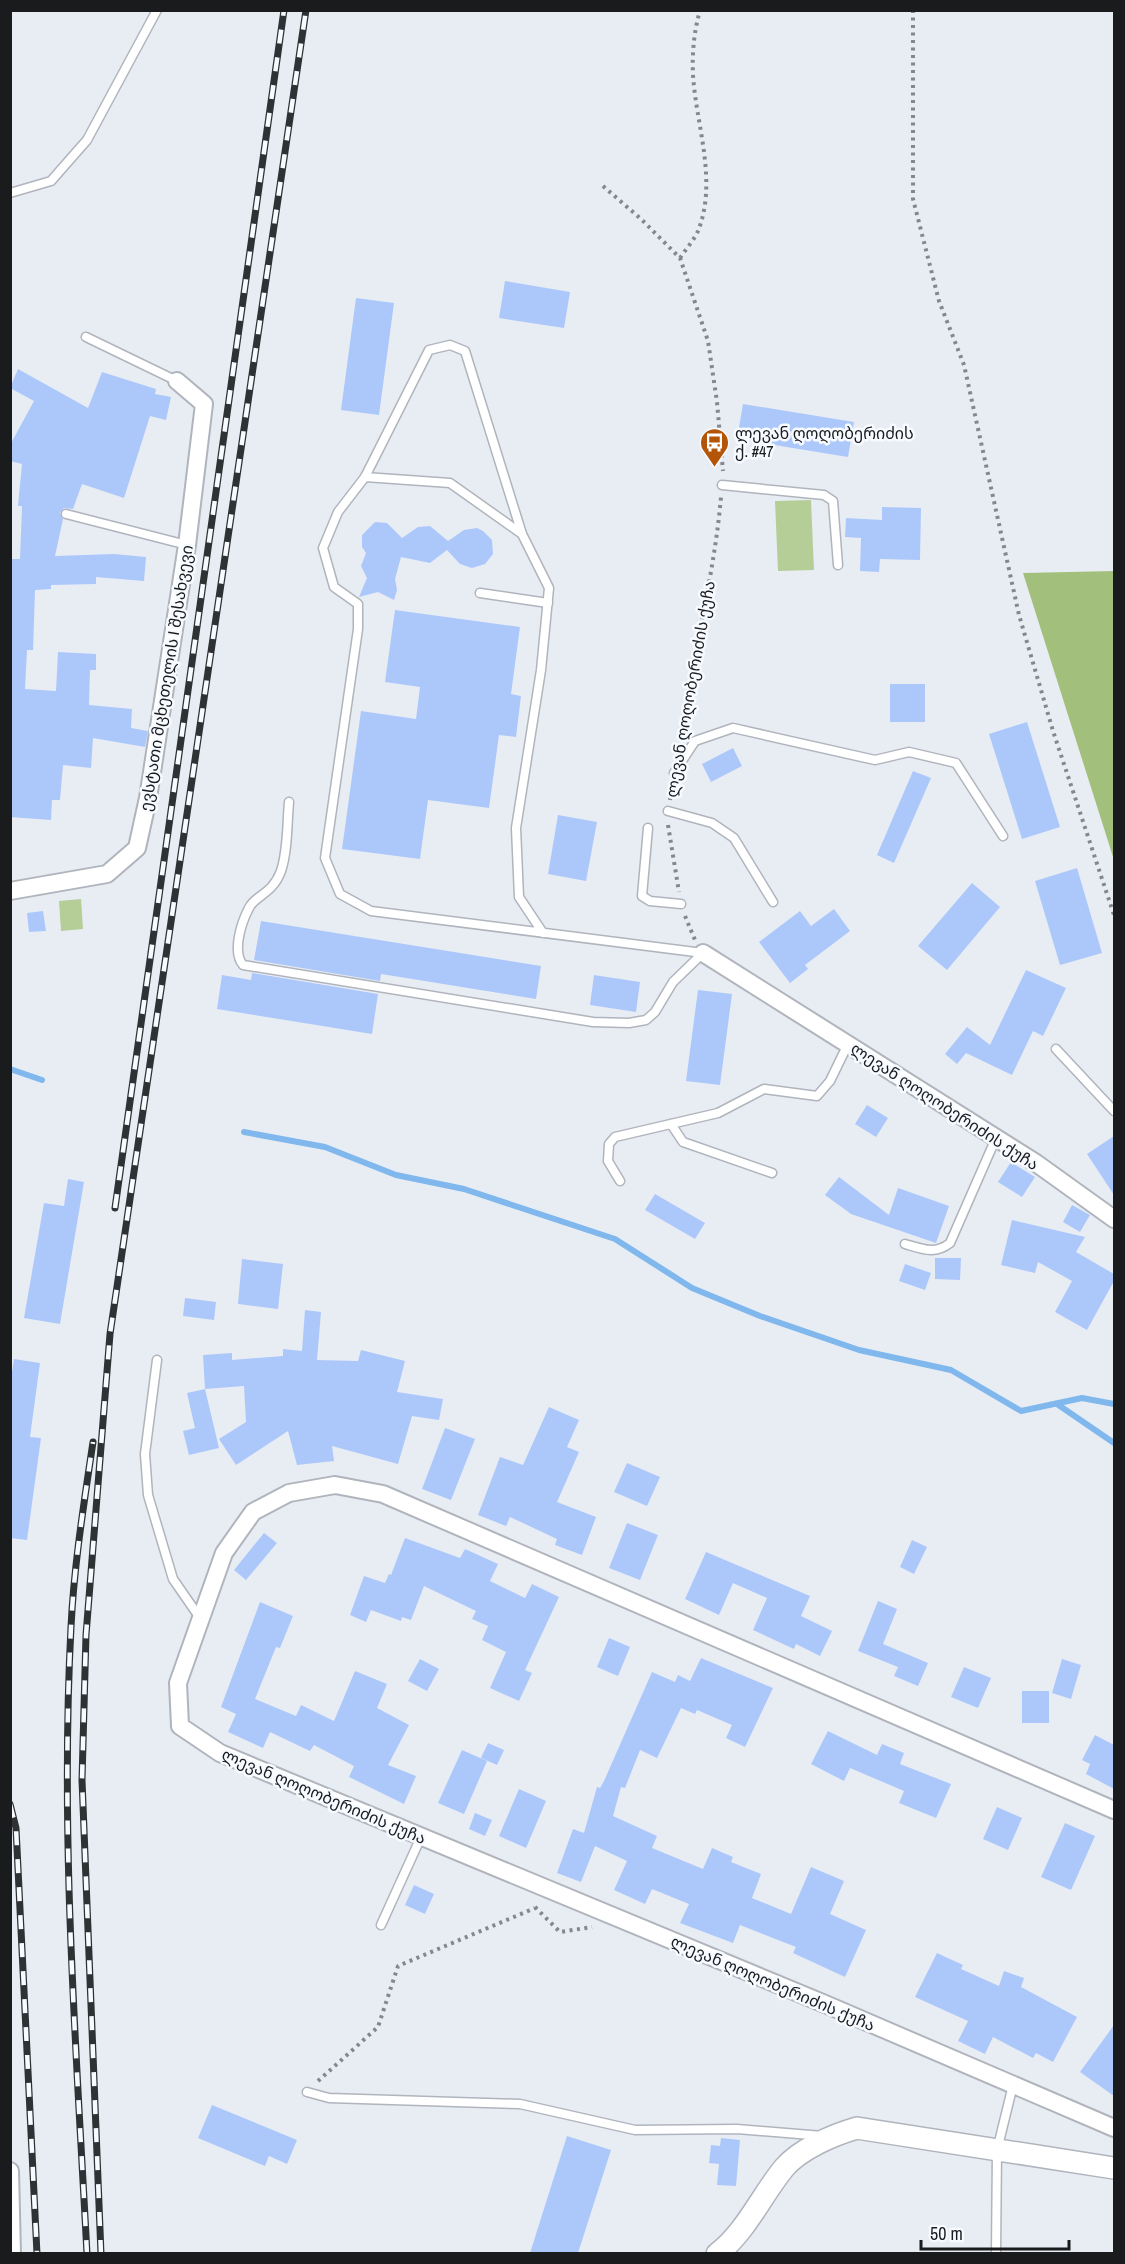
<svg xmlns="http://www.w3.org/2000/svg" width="1125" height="2264" font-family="'Archivo Narrow','Noto Sans Georgian',sans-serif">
<rect width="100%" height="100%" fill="#e8edf4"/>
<g fill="#b5ce98">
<path d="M811,500L814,570L778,571L775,501Z"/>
<path d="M81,899L83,929L61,931L59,901Z"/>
</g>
<path fill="#a2c07c" d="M1114,571V860L1023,573Z"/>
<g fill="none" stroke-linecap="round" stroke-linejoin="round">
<g stroke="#80b8ed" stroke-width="6">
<path d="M10,1069L42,1080"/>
<path d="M244,1132L325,1147L396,1175L464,1189L615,1239L692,1288L760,1316L859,1350L951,1370L1021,1411L1082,1398L1114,1404"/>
<path d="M1057,1404L1114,1443"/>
</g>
</g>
<g fill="#acc8fb">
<path d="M505,281L570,292L564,328L499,318Z"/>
<path d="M356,298L394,303L379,415L341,410Z"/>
<path d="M18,369L88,408L102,372L156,389L155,394L171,397L166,420L150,416L124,498L82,484L73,509L64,508L60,513L63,519L55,556L114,554L146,557L144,581L96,577V584L51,585V589L35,590L33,650H27L25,689L56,691L58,652L96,654V670H90L89,705L132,709L131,728L148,731L145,747L93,738L91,768L63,765L60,800H52L51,820L10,817V559H20L22,506H18L22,464L10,461V445L34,401L10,388Z"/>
<path d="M743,404L854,422L848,457L737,439Z"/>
<path d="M882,507L921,508L920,560L880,559L879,572L860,571L861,538L845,537L846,518L882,520Z"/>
<path d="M375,522L387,523L402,538L418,527L430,526L448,541L464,530L477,528L483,531L492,540L493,554L485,564L472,568L460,564L447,550L430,563L401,557L395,579L397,590L394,600L378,592L359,597L367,578L361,566L366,553L362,547V535Z"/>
<path d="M395,610L520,627L511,694L521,696L516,737L499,735L489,808L428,800L420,859L342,849L361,711L416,719L420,687L385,682Z"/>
<rect x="890" y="684" width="35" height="38"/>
<path d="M1027,722L1060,827L1022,839L989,734Z"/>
<path d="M733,748L742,766L711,782L702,764Z"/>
<path d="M913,771L931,778L894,863L877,855Z"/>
<path d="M558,815L597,822L586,881L548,874Z"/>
<path d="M1077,868L1102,953L1060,965L1035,881Z"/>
<path d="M972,883L1000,907L947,970L918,946Z"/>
<path d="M834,909L850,931L805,965L808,969L790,983L759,942L800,911L811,926Z"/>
<path d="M43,911L46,931L29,932L27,913Z"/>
<path d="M261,921L541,966L536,999L381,974L380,981L254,960Z"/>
<path d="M1026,970L1066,988L1043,1036L1033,1031L1012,1075L966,1053L957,1064L945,1054L967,1027L990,1045Z"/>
<path d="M252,973L378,994L372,1034L217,1009L222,975L251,980Z"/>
<path d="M594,975L640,982L636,1012L590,1005Z"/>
<path d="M698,990L732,994L720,1085L686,1081Z"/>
<path d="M867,1105L888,1118L876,1137L855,1124Z"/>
<path d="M1114,1136V1195L1087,1154Z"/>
<path d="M1011,1162L1035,1177L1022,1197L998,1182Z"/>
<path d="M839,1177L889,1215L898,1188L949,1206L936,1243L851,1214L825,1195Z"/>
<path d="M68,1179L84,1182L60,1324L24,1318L44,1203L64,1206Z"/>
<path d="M655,1194L705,1223L695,1239L645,1210Z"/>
<path d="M1072,1205L1090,1215L1080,1232L1063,1222Z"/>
<path d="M1012,1220L1085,1237L1076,1252L1114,1274V1281L1087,1330L1055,1312L1072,1281L1038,1262L1035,1273L1001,1265Z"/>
<path d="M935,1258H961L960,1280L935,1279Z"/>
<path d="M242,1259L283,1264L278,1309L238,1304Z"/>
<path d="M905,1264L931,1273L925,1290L899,1281Z"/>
<path d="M185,1298L216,1302L214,1320L183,1316Z"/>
<path d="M305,1310L321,1312L317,1360L358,1361L361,1350L405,1361L397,1392L443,1399L439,1420L412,1416L398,1464L332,1446L334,1461L297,1465L288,1431L236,1465L219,1439L246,1422L244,1386L205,1389L203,1355L232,1353V1360L283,1356V1349L302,1351Z"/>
<path d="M14,1359L40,1363L30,1437L41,1438L27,1540L10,1538V1385Z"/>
<path d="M205,1389L219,1448L189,1455L183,1431L195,1428L187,1393Z"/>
<path d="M549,1407L579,1420L567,1447L579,1452L557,1502L596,1517L582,1555L555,1545L557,1539L510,1517L506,1526L478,1515L500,1457L523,1465Z"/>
<path d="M445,1428L475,1439L451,1500L422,1489Z"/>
<path d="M627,1463L660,1477L647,1506L614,1492Z"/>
<path d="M627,1523L658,1535L640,1580L609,1568Z"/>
<path d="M264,1533L277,1543L246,1580L234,1570Z"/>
<path d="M405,1538L460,1558L465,1549L498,1564L490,1581L525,1598L532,1584L559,1597L525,1670L532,1673L519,1701L490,1688L506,1652L482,1640L488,1626L472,1619L476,1611L424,1586L411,1620L402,1617L401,1621L371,1610L366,1622L350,1615L364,1576L385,1583L389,1574L391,1575Z"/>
<path d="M912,1540L927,1547L914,1574L900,1567Z"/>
<path d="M706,1552L810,1596L801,1616L832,1631L820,1656L796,1644L794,1649L753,1630L767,1598L733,1583L719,1615L685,1599Z"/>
<path d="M878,1601L897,1609L883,1644L928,1663L918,1686L894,1676L898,1667L858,1651Z"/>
<path d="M260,1602L293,1616L280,1648L276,1647L255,1699L296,1716L301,1705L334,1721L355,1671L387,1684L377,1708L409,1725L388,1765L416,1776L404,1804L349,1777L354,1766L314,1745L310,1751L270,1732L263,1748L228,1732L236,1714L221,1707Z"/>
<path d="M609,1638L630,1647L618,1676L597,1667Z"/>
<path d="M701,1658L773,1688L745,1747L726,1738L732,1725L697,1710L695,1714L681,1708L657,1758L640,1750L625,1788L621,1787L613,1816L657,1836L652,1848L703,1869L712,1848L733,1857L731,1862L761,1874L752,1898L791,1914L811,1867L844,1881L830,1914L866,1930L845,1977L793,1953L796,1947L740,1925L733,1943L680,1923L689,1904L652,1889L645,1904L614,1890L627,1861L595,1846L581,1882L557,1873L573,1829L584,1833L597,1787L600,1788L604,1781L652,1672L675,1682L678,1675L690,1681Z"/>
<path d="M420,1659L439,1669L427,1691L408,1681Z"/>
<path d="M1062,1659L1081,1665L1071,1699L1052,1693Z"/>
<path d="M964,1667L991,1678L978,1708L951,1697Z"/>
<rect x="1022" y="1691" width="27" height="32"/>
<path d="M828,1731L877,1755L882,1744L904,1753L900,1764L951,1784L936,1818L899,1803L904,1791L850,1768L844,1781L811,1764Z"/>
<path d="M1095,1735L1114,1745V1789L1086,1774L1090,1764L1082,1760Z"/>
<path d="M488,1743L504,1750L497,1765L481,1758Z"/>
<path d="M462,1750L487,1761L464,1814L438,1803Z"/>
<path d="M519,1789L546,1801L526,1848L499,1836Z"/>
<path d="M997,1807L1022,1818L1008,1850L983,1839Z"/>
<path d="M475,1813L492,1820L485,1836L469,1829Z"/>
<path d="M1065,1823L1095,1836L1071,1890L1041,1877Z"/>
<path d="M414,1885L434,1894L425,1914L405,1905Z"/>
<path d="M937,1953L963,1965L961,1969L999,1986L1004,1971L1024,1978L1021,1987L1077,2017L1053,2062L1036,2053L1033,2058L993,2037L985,2054L958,2041L968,2021L915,1997Z"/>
<path d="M1114,2025V2096L1080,2072Z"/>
<path d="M212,2105L297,2140L287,2164L269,2156L265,2166L198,2138Z"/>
<path d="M567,2136L611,2150L578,2253H530Z"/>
<path d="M721,2138L740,2140L736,2186L717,2185L719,2164L709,2163L711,2145L720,2146Z"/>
</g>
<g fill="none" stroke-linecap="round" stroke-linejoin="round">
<defs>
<g id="service">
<path d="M10,193L51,181L87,140L157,10"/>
<path d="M86,337L177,381"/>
<path d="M365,477L450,483L522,534"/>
<path d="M722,485L824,495L833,501L838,565"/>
<path d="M66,514L187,545"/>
<path d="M480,593L548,603"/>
<path d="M674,773L695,741L733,728L875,760L909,752L956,763L1003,836"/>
<path d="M289,802C287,823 288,850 281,871C272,895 255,895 249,908C241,923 232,952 243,965L593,1022L629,1023L646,1020L655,1012L673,982L703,953"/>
<path d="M668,811L712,823L734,838L773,902"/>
<path d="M648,828L642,896L650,901L681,904"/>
<path d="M543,933L519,897L516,828L541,670L549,588L522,534L465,351L450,345L429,350L365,477L338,512L323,548L334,587L358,604V629L325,858L340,894L371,911L703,953"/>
<path d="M1056,1049L1114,1111"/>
<path d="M671,1124L683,1142L772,1173"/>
<path d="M620,1181L608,1161L609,1144L615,1137L718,1113L764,1089L817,1096L830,1081L848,1044"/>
<path d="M905,1244C922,1249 935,1255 950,1243L996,1138"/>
<path d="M157,1360L145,1454L148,1495L173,1579L200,1618"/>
<path d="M381,1925L421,1837"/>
<path d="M307,2092L329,2098L520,2104L635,2130L737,2129L823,2136"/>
<path d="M996,2254L997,2150L1013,2085"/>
</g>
<g id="minor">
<path d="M10,891L107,874L137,848L148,798L187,545L204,404L177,381"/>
<path d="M703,953L1036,1163L1114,1219"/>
<path d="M1114,1810L383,1494L335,1485L289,1493L253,1512L224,1553L178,1683L180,1726L220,1753L825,2004L1114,2128"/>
<path d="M10,2171L12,2254"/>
</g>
<path id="tertiary" d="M717,2254C746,2232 761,2196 784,2168C800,2149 833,2135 857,2128L1114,2168"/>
</defs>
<use href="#service" stroke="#b0b4bc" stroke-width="11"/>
<use href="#minor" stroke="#b0b4bc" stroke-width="20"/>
<use href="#tertiary" stroke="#b0b4bc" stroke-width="24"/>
<g stroke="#84878c" stroke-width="4" stroke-dasharray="3 4.5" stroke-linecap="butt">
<path d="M913,10V199L939,301L964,365L1019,615L1053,731L1114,915"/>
<path d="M603,186L641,219L680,258L708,341L717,402L723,471"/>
<path d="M680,258C686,249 694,240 698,231C718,181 696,125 693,75C692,52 694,32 700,10"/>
<path d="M680,737C692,657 714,578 721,497"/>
<path d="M670,800L673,783"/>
<path d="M668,825L679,892"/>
<path d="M685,916L695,940"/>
<path d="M535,1907L560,1932L592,1927"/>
<path d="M318,2081L378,2027L398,1966L535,1908"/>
</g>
<use href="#service" stroke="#fff" stroke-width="8"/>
<use href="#minor" stroke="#fff" stroke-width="16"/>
<use href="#tertiary" stroke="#fff" stroke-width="21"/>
<defs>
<g id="rail">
<path d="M115,1208L284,10"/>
<path d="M10,1804L16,1828L37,2254"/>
<path d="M87,2254C76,2045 60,1836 71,1627C74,1565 84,1503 93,1442"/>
<path d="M101,2254L82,1780L86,1635L110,1334L306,10"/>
</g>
</defs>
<use href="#rail" stroke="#2f3234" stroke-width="7"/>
<use href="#rail" stroke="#f7faff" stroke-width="4.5" stroke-dasharray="14" stroke-linecap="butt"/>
</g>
<defs>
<symbol id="bus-pin" viewBox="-11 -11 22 30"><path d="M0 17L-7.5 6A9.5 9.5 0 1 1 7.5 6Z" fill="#b35407" stroke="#f7faff"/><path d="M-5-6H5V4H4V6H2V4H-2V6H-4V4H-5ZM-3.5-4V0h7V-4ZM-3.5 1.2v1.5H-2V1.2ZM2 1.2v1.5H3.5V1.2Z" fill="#fff"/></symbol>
</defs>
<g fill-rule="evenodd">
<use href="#bus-pin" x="698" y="426" width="33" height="45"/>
</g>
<g text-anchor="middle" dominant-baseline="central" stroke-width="5" stroke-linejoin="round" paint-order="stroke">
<g font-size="16" fill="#191b1d" stroke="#f7faff" text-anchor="start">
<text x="735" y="433">ლევან ღოღობერიძის<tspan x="735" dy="18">ქ. #47</tspan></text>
</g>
<g font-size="16" fill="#191b1d" stroke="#f7faff">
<text transform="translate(166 678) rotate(-81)">ევსტათი მცხეთელის I შესახვევი</text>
<text transform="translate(690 689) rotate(-80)">ლევან ღოღობერიძის ქუჩა</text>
<text transform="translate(945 1106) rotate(33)">ლევან ღოღობერიძის ქუჩა</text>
<text transform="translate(324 1796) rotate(23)">ლევან ღოღობერიძის ქუჩა</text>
<text transform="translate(773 1983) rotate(23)">ლევან ღოღობერიძის ქუჩა</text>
</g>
</g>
<rect width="1125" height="2264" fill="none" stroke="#191b1d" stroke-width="24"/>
<path d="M921 2240v9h148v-9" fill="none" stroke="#191b1d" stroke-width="3"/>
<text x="930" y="2240" font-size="18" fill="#191b1d" stroke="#f7faff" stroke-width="4.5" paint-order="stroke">50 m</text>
</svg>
